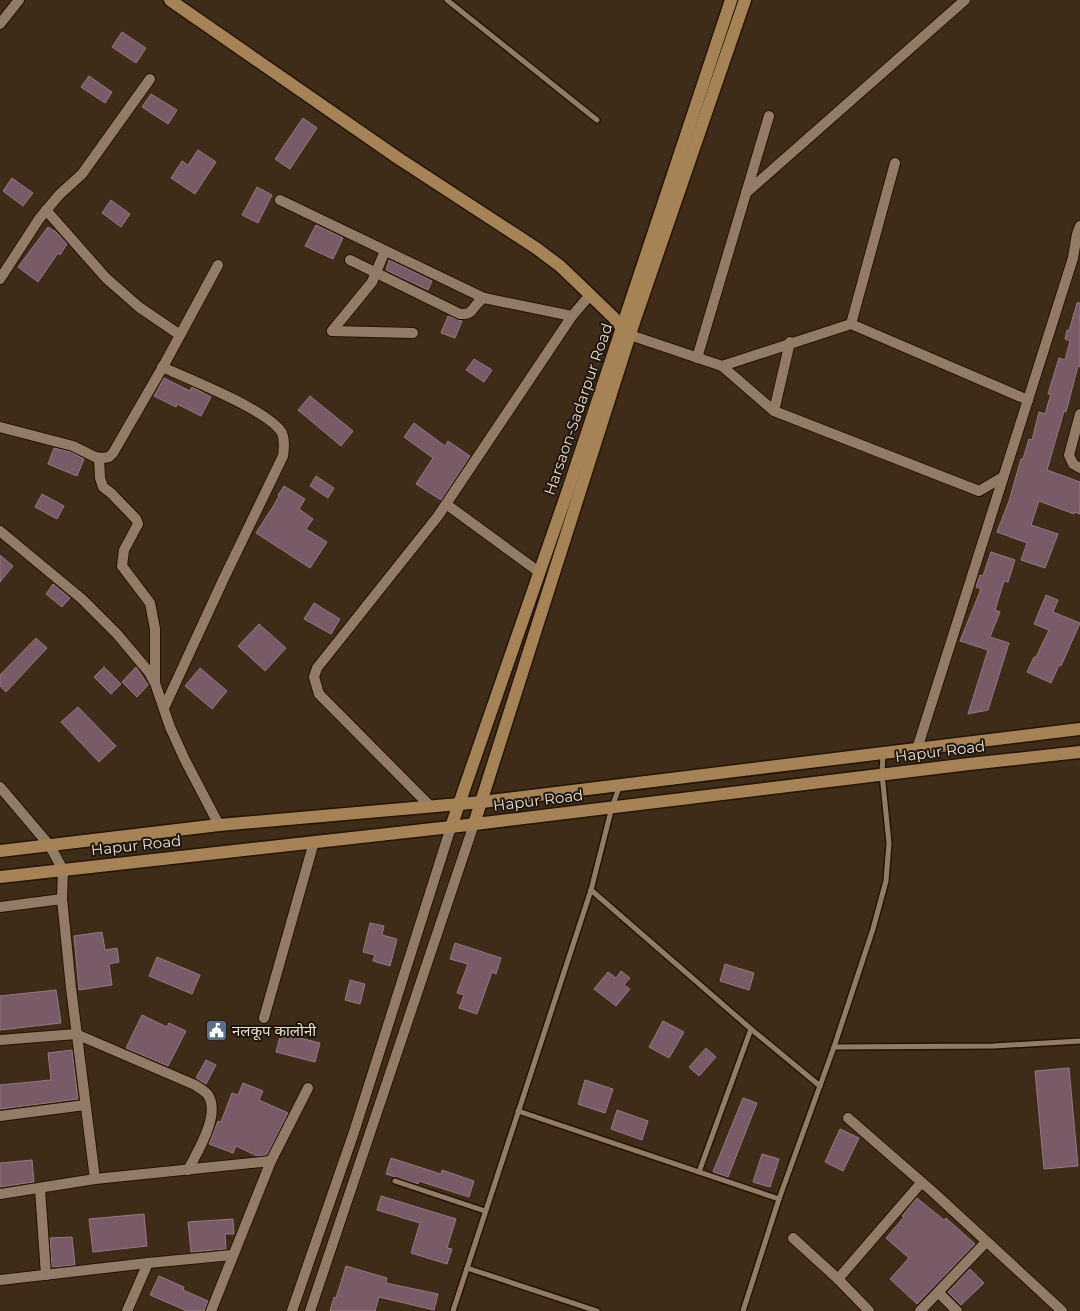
<svg xmlns="http://www.w3.org/2000/svg" width="1080" height="1311" font-family="Montserrat,'Noto Sans Devanagari',sans-serif">
<rect width="100%" height="100%" fill="#3f2c18"/>
<g fill="#785b66" stroke="#967783">
<path d="M122,32L146,48L136,63L112,47Z"/>
<path d="M89,76L112,92L105,103L81,87Z"/>
<path d="M151,94L177,110L168,124L142,107Z"/>
<path d="M303,118L317,128L290,169L275,159Z"/>
<path d="M198,150L216,162L195,194L171,178L182,161L188,165Z"/>
<path d="M12,178L33,193L23,206L3,191Z"/>
<path d="M257,187L272,195L258,223L242,215Z"/>
<path d="M111,200L130,214L121,227L102,213Z"/>
<path d="M316,225L343,238L333,259L305,246Z"/>
<path d="M48,227L56,232L67,244L60,255L58,253L38,282L18,267Z"/>
<path d="M389,260L432,281L428,290L386,270Z"/>
<path d="M1077,303H1080V367L1078,366L1066,412L1064,411L1047,470L1080,482V514L1074,512V514L1039,501L1031,525L1058,534L1045,568L1021,560L1027,543L997,532L1009,501L1021,459H1023L1029,439L1032,440L1039,412L1045,414L1051,394H1048L1059,358L1065,360L1070,341L1065,339L1067,330L1069,331Z"/>
<path d="M448,316L462,321L455,338L441,333Z"/>
<path d="M474,359L492,370L484,382L466,370Z"/>
<path d="M164,378L190,391L192,387L211,397L201,416L177,404L176,407L154,396Z"/>
<path d="M310,396L353,431L341,446L298,410Z"/>
<path d="M414,423L445,446L448,441L470,456L441,500L416,484L433,458L404,437Z"/>
<path d="M54,448L71,452L84,459L77,476L48,464Z"/>
<path d="M316,476L334,488L328,498L310,486Z"/>
<path d="M284,486L305,499L299,509L313,519L306,529L327,542L310,568L256,533L274,505L279,496L278,495Z"/>
<path d="M42,494L64,506L57,519L35,507Z"/>
<path d="M991,552L1015,560L1008,582L1004,581L995,610L1000,612L990,637L1009,643L988,710L968,714L988,650L960,641L981,589L976,587L980,575L983,576Z"/>
<path d="M0,555L13,566L0,582Z"/>
<path d="M53,584L70,598L62,607L46,594Z"/>
<path d="M1046,595L1058,600L1053,612L1080,623L1061,666L1059,665L1051,683L1027,672L1034,657H1036L1049,630L1034,624Z"/>
<path d="M314,603L340,619L331,634L304,619Z"/>
<path d="M259,624L286,648L265,671L238,646Z"/>
<path d="M36,638L47,648L6,692L0,686V675Z"/>
<path d="M104,667L121,684L111,694L94,677Z"/>
<path d="M136,667L148,685L137,697L122,682Z"/>
<path d="M200,668L227,691L212,709L185,686Z"/>
<path d="M78,707L116,746L99,762L61,722Z"/>
<path d="M370,923L384,926L382,935L397,939L390,966L373,961L375,955L363,952Z"/>
<path d="M102,932L105,950L117,948L119,962L109,964L112,985L79,990L74,936Z"/>
<path d="M455,943L501,958L496,974L492,972L477,1014L459,1008L464,995L457,993L468,964L450,959Z"/>
<path d="M157,957L200,975L192,994L149,976Z"/>
<path d="M725,964L754,973L749,990L720,981Z"/>
<path d="M621,971L630,978L624,985L630,989L616,1006L594,989L608,972L616,978Z"/>
<path d="M350,980L365,984L360,1004L345,1000Z"/>
<path d="M56,990L61,1023L0,1030V996Z"/>
<path d="M142,1015L167,1027L169,1023L186,1031L168,1066L126,1048Z"/>
<path d="M663,1021L684,1032L669,1058L649,1047Z"/>
<path d="M281,1033L320,1043L315,1062L276,1052Z"/>
<path d="M706,1048L716,1057L699,1076L689,1067Z"/>
<path d="M72,1050L78,1099L0,1109V1085L51,1080L48,1053Z"/>
<path d="M206,1060L216,1065L206,1084L196,1078Z"/>
<path d="M1069,1068L1078,1166L1044,1169L1035,1071Z"/>
<path d="M585,1080L613,1089L605,1113L578,1104Z"/>
<path d="M243,1083L263,1091L259,1100L288,1113L267,1155L257,1156L236,1146L233,1153L209,1144L218,1121L221,1122L232,1093L238,1095Z"/>
<path d="M743,1098L757,1103L728,1177L713,1172Z"/>
<path d="M617,1110L648,1121L642,1140L611,1129Z"/>
<path d="M840,1129L859,1138L843,1171L825,1162Z"/>
<path d="M762,1154L779,1159L770,1187L753,1182Z"/>
<path d="M391,1158L441,1174L442,1170L474,1181L469,1197L419,1181L418,1184L386,1174Z"/>
<path d="M32,1160L34,1182L0,1187V1163Z"/>
<path d="M381,1196L456,1219L447,1248L452,1249L447,1264L411,1253L420,1223L377,1210Z"/>
<path d="M917,1198L944,1220L946,1218L975,1244L917,1304L890,1279L909,1258L886,1238L904,1217L902,1216Z"/>
<path d="M144,1214L147,1246L93,1252L89,1219Z"/>
<path d="M233,1219L234,1234H225L226,1249L191,1252L188,1222Z"/>
<path d="M72,1237L75,1265L52,1267L50,1238Z"/>
<path d="M346,1266L387,1278L386,1283L438,1294L434,1310L379,1297L375,1311H330L334,1297L336,1298Z"/>
<path d="M970,1269L984,1283L961,1305L948,1292Z"/>
<path d="M159,1276L184,1287L183,1290L208,1301L204,1311H187L150,1295Z"/>
</g>
<g fill="none" stroke-linecap="round" stroke-linejoin="round">
<defs>
<g id="lane">
<path d="M447,0L597,120"/>
<path d="M591,890L751,1029L820,1086"/>
<path d="M834,1047L994,1046L1080,1041"/>
<path d="M518,1111L779,1199"/>
<path d="M699,1172L751,1029"/>
<path d="M395,1181L485,1211"/>
<path d="M467,1268L597,1311"/>
<path d="M453,1311L591,890L612,807L620,785"/>
<path d="M743,1311L779,1199L834,1047L873,929L886,881L889,843L882,774L883,753"/>
</g>
<g id="street">
<path d="M0,24L19,0"/>
<path d="M746,193L965,0"/>
<path d="M280,200L484,298"/>
<path d="M46,210L106,278L139,307L180,335"/>
<path d="M350,260L460,314C476,315 472,304 484,298L572,316"/>
<path d="M0,279L39,219L59,195L82,174L150,79"/>
<path d="M851,324L1028,400"/>
<path d="M332,331L372,282L385,251"/>
<path d="M332,331L413,333"/>
<path d="M630,335L722,366L774,411L979,491L1003,477"/>
<path d="M697,358L769,116"/>
<path d="M722,366L851,324L895,163"/>
<path d="M162,367C187,378 270,411 282,433C285,440 284,448 283,456L225,576L164,708"/>
<path d="M774,411L790,342"/>
<path d="M1080,414L1069,455L1073,464L1080,468"/>
<path d="M0,427L73,446L95,457L103,458L109,457L113,453L165,363L218,265"/>
<path d="M99,458L100,478L103,487L111,493L136,519L138,524L124,550L122,566L150,603L155,629V682"/>
<path d="M446,504L539,572"/>
<path d="M0,531L82,599L117,634L149,672L155,683L170,727L185,760L219,825"/>
<path d="M917,749L1073,258L1077,234L1080,226"/>
<path d="M0,787L50,846L63,870L62,899L71,988L95,1179"/>
<path d="M430,806L319,694L314,677L317,668L438,516L572,316L590,295"/>
<path d="M0,907L62,899"/>
<path d="M264,1018L314,842"/>
<path d="M0,1040L76,1034L195,1085C199,1088 205,1091 208,1095C221,1115 197,1152 188,1170"/>
<path d="M0,1116L85,1105"/>
<path d="M848,1118L933,1192L1062,1311"/>
<path d="M40,1189L46,1275"/>
<path d="M0,1194L95,1179L271,1161"/>
<path d="M793,1238L838,1279L869,1311"/>
<path d="M838,1279L921,1183"/>
<path d="M0,1280L148,1263L232,1255"/>
<path d="M939,1293L957,1311"/>
<path d="M127,1311L148,1263"/>
<path d="M211,1311L271,1161L308,1088"/>
<path d="M292,1311L354,1132L451,827"/>
<path d="M310,1311L474,824"/>
<path d="M920,1311L986,1242"/>
</g>
<g id="secondary">
<path d="M170,0L398,158L536,248L560,266L583,288L614,318L625,332"/>
<path d="M474,824L633,325L745,0"/>
<path d="M451,827L568,490L731,0"/>
<path d="M0,851L219,825L482,802L1080,729"/>
<path d="M0,877L451,827L969,764L1080,752"/>
</g>
</defs>
<use href="#lane" stroke="#251402" stroke-width="8"/>
<use href="#street" stroke="#251402" stroke-width="12"/>
<use href="#secondary" stroke="#251402" stroke-width="15"/>
<use href="#lane" stroke="#937c67" stroke-width="5"/>
<use href="#street" stroke="#937c67" stroke-width="10"/>
<use href="#secondary" stroke="#a58356" stroke-width="12"/>
</g>
<defs>
<symbol id="civic-square" viewBox="-11 -11 22 22"><rect x="-9" y="-9" width="18" height="18" rx="4" fill="#5c6f8a" stroke="#1f160e"/><path d="M-.6-6.5H3V-4.5H.6V-3L4-1V1h2V6H-6V1h2V-1L-.6-3ZM-1.2 2.5V6h2.4V2.5Z" fill="#fff"/></symbol>
</defs>
<g fill-rule="evenodd">
<use href="#civic-square" x="204" y="1018" width="25" height="25"/>
</g>
<g text-anchor="middle" dominant-baseline="central" stroke-width="4" stroke-linejoin="round" paint-order="stroke">
<g font-size="15" fill="#e9dcd0" stroke="#1f160e">
<text transform="translate(578 409) rotate(-71)">Harsaon-Sadarpur Road</text>
<text transform="translate(940 751) rotate(-7)">Hapur Road</text>
<text transform="translate(538 800) rotate(-7)">Hapur Road</text>
<text transform="translate(136 845) rotate(-6)">Hapur Road</text>
</g>
<g font-size="15" fill="#e9dcd0" stroke="#1f160e" text-anchor="start">
<text x="232" y="1030">नलकूप कालोनी</text>
</g>
</g>
</svg>
